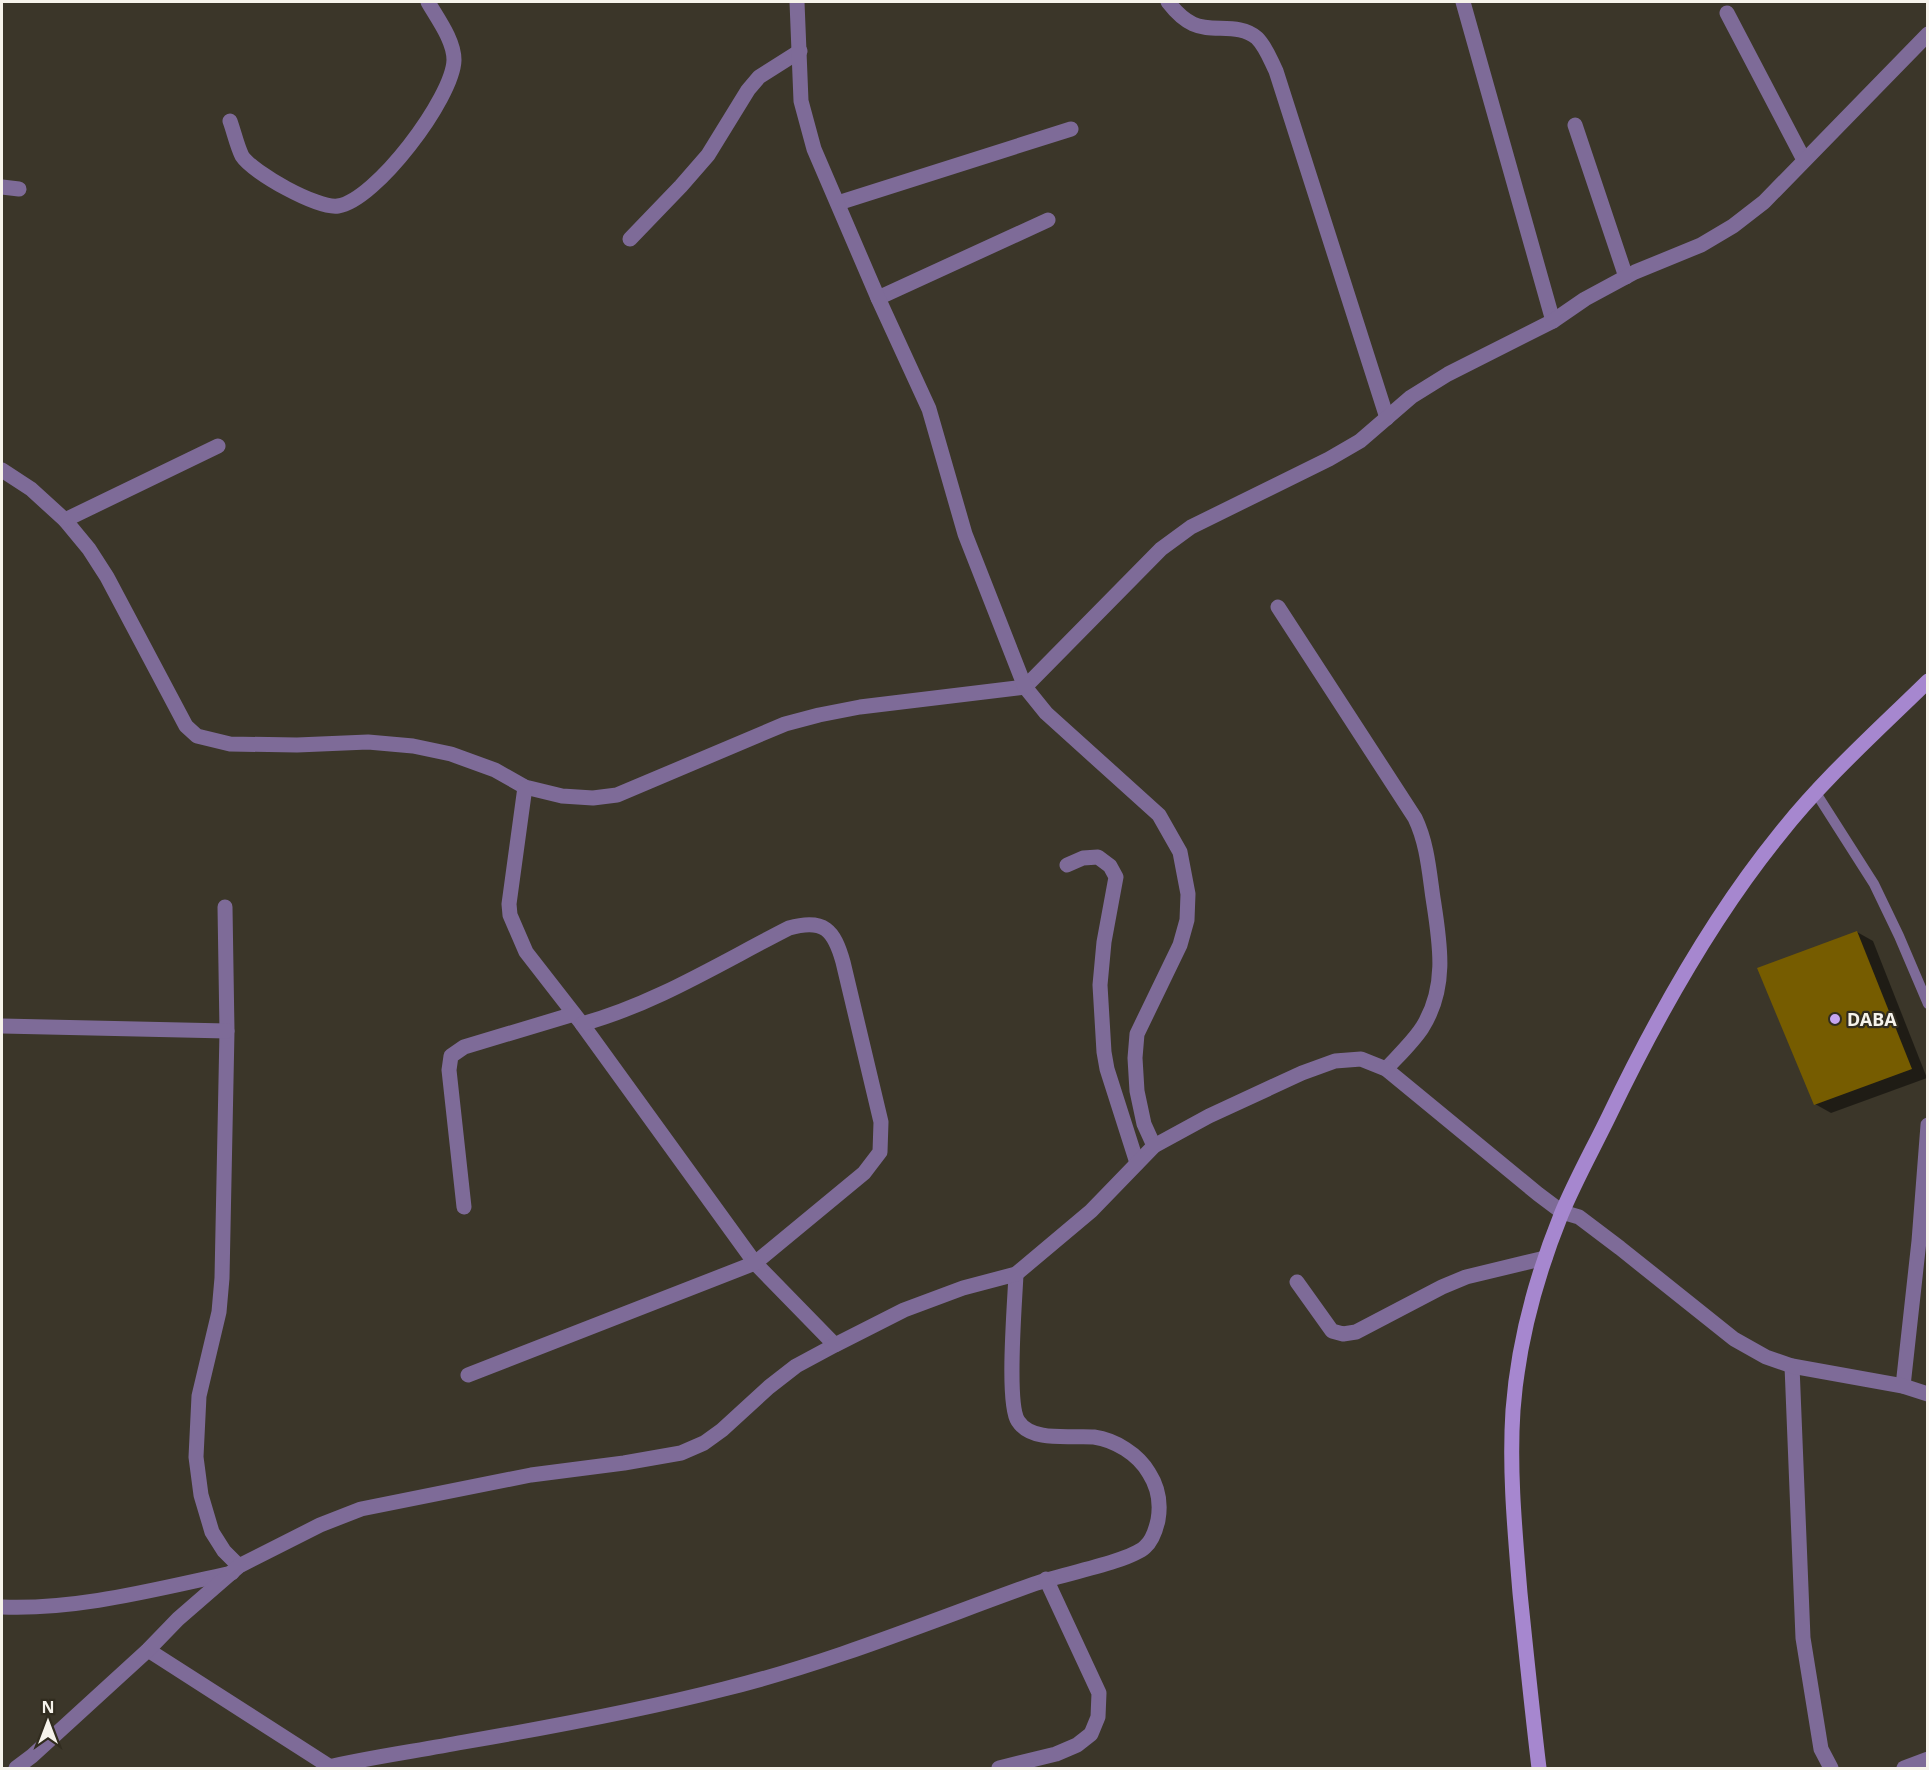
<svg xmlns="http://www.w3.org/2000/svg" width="1929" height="1770" font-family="'Noto Sans',sans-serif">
<rect width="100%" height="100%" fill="#3b3629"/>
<path fill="#0007" d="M1857,932L1873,941L1927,1078L1831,1113L1815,1104Z"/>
<path fill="#765c00" d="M1857,931L1912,1069L1814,1105L1757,968Z"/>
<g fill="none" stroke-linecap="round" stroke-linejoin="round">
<path stroke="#7e6b98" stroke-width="10" d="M1816,793L1874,884L1899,936L1928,1004"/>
<g stroke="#7e6b98" stroke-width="15">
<path d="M1168,2C1175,11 1182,19 1193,24C1212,33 1239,22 1257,38C1266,47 1270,59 1276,71L1387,418"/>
<path d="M1463,2L1553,321"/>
<path d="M1727,13L1804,160"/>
<path d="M230,121C234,132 237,146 242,156C253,173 318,209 338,206C375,201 453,98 454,60C454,40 437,18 428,2"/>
<path d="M1575,125L1626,277"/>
<path d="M2,187L19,189"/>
<path d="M838,203L1071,129"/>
<path d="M630,239L681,186L708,155L748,90L759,77L800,51"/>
<path d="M878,298L1048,220"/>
<path d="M2,470L31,489L65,520L89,549L107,577L186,726L197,736L230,744L297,745L368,742L413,746L451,754L495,770L525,787L562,796L593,798L617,795L785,724L819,715L860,707L1025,687L1161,549L1191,527L1329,459L1360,441L1411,397L1448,374L1553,321L1585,299L1635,272L1701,245L1733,226L1764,202L1928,34"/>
<path d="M65,520L218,446"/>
<path d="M1278,607L1415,818C1427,843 1429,870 1433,898C1440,943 1448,987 1422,1028C1412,1043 1398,1056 1386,1069"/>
<path d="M525,787L509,904L510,915L526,952L582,1024L755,1263L835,1345"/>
<path d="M1067,865L1083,858L1098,857L1110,866L1116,877L1104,942L1100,985L1104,1052L1107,1069L1137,1163"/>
<path d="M225,907L227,1031L222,1278L219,1312L199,1396L196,1457L201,1495L212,1532L224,1551L239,1566"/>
<path d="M2,1026L227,1031"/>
<path d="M464,1207L449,1070L451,1056L464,1047L574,1014"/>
<path d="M1297,1282L1332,1331L1343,1334L1356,1332L1442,1287L1466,1277L1545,1258"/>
<path d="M1792,1366L1803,1638L1821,1749L1831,1768"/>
<path d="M468,1375L755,1263L864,1173L880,1152L881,1122L843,962C834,930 824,918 789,928C722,962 655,1004 582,1024"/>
<path d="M1903,1386L1919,1241L1928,1125"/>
<path d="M2,1607C79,1610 156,1589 232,1573"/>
<path d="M148,1650L332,1768"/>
<path d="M324,1768C370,1757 417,1751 464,1742C551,1727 638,1711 724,1689C830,1663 931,1621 1034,1584C1058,1575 1129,1562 1145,1547C1152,1541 1156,1529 1158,1520C1161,1503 1158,1487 1149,1473C1138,1454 1115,1440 1094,1437C1072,1435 1032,1443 1018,1421C1006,1403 1015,1301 1016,1274"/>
<path d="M999,1768L1056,1754L1077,1745L1091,1734L1098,1717L1099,1693L1046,1579"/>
<path d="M1904,1768L1928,1759"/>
</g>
<g stroke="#7e6b98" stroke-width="15">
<path d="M797,2L801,101L814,149L878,298L929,409L965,534L1025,687L1046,713L1159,815L1180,852L1188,894L1187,920L1180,945L1137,1034L1135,1058L1137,1091L1144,1124L1154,1146"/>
<path d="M16,1768L32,1756L148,1650L178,1619L239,1566L320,1525L361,1509L531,1475L624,1463L681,1453L704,1443L722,1430L769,1387L796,1366L835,1345L904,1310L963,1288L1016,1274L1091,1211L1154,1146L1209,1116L1302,1073L1335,1061L1361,1059L1386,1069L1538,1194L1562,1212L1579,1217L1620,1248L1734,1339L1766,1357L1792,1366L1903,1386L1928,1394"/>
</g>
<path stroke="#a687cf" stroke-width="15" d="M1539,1768C1532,1710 1526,1651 1520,1593C1515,1532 1509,1471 1513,1410C1518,1343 1536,1277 1561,1215C1575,1181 1593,1149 1609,1116C1656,1018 1711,919 1779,835C1823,779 1877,731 1928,681"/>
</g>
<circle fill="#c6a6f0" stroke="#312c1f" stroke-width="2" cx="1835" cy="1019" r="6"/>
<g text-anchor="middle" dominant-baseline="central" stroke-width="4.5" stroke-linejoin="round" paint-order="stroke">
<g font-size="18" font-weight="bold" fill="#f6f3eb" stroke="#312c1f" text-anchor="start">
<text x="1847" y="1019">DABA</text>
</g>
</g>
<rect width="1929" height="1770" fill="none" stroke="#f6f3eb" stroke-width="6"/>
<g transform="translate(48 1722)" stroke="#312c1f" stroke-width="4.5" paint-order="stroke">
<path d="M0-4.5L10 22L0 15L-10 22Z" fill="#f6f3eb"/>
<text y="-9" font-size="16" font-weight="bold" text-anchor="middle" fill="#f6f3eb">N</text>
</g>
</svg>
